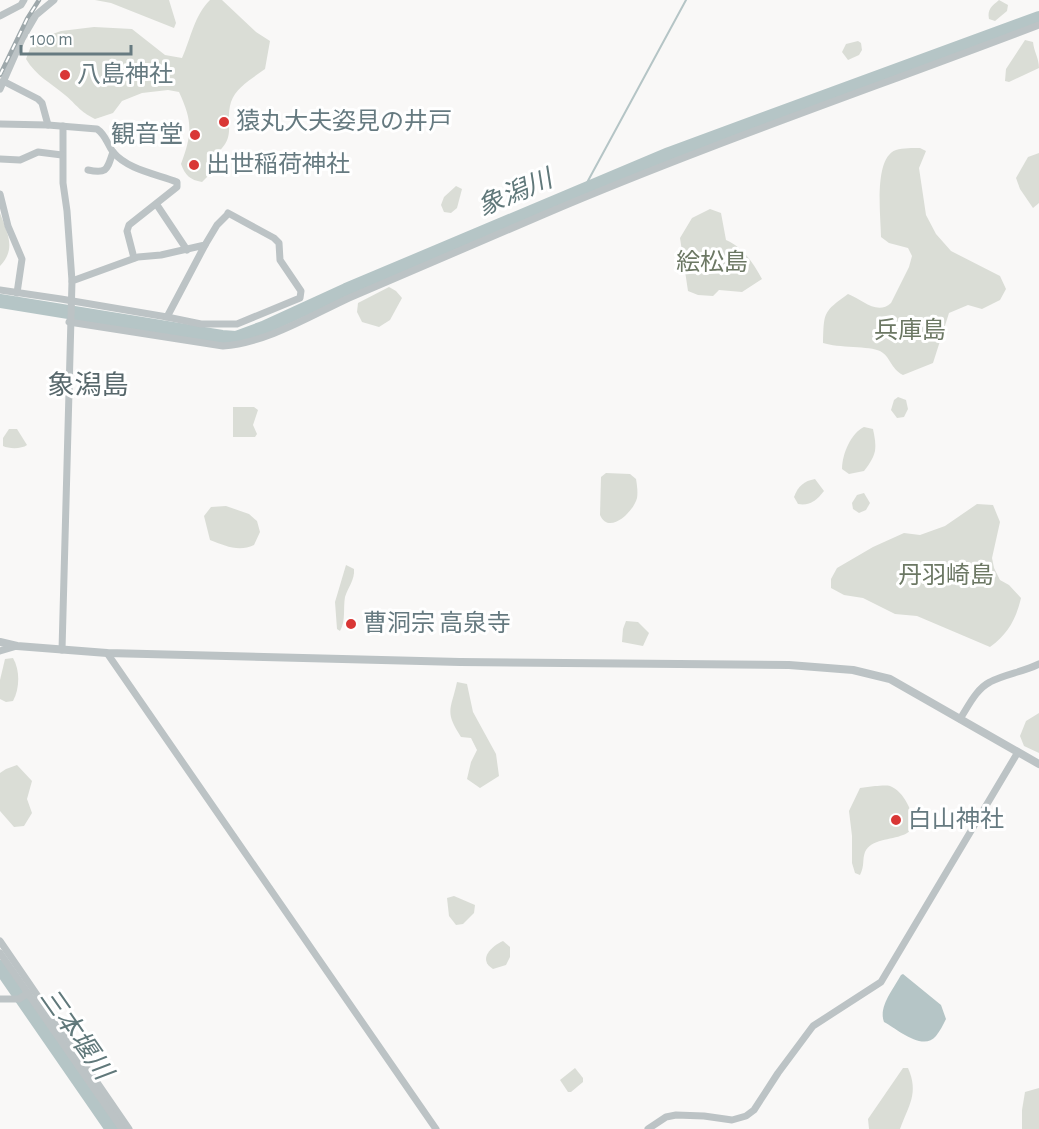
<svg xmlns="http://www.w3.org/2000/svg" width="1039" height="1129" font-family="'Alegreya Sans','Noto Sans JP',sans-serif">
<rect width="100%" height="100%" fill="#f9f8f7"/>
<g fill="#daddd6">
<path d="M95,0H169L176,23L174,28L111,3Z"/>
<path d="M210,0H222L256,32L270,41L265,69C253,78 236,87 231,102C224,126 239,137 212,157L208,176L202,182C190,180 185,175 181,164C192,134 193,122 179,92L168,90L142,93L122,101L113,113L95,119C79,111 77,105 65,95C51,83 36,76 26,59L31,46L47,36L61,31L94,27L132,29L165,55L182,58C191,38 194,16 210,0Z"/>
<path d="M999,0L1008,5L1007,11L995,21L989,19C987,9 992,6 999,0Z"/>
<path d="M1025,40L1033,42C1034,52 1039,58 1039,68L1009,82L1005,81L1006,69Z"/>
<path d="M858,41L861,43L862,50L859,55L848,60L842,52L846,44Z"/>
<path d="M920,148L926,151L919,168L926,215L936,234L951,251L1000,276L1006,289L1000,300L982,309L968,305L949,313L933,363L903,375C890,368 891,357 880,351C870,346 838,348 823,343C824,312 823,312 848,294C862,299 877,316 891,303L909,267L912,256L908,248L889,243L881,237C881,217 873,158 896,150C903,148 913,148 920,148Z"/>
<path d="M1039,153V203L1033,208L1020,189L1016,178L1028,157Z"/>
<path d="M456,186L462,189L457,208L451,213L444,212L441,205L444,197Z"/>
<path d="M710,209L721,213L726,240C744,248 753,263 762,279L742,292L719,290L713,296L698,295L688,291L680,238L692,218Z"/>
<path d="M0,213C7,233 17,248 0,266Z"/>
<path d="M389,287L396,291L402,298L390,320L379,327L362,322L357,312L358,303Z"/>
<path d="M898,397L906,400L908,409L904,417L897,418L891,410L894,400Z"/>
<path d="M233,407H254L258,410L253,425L257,434L255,437H233Z"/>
<path d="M864,427L873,429C877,449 877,454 864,471L849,474L842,469C842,454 851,433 864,427Z"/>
<path d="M9,429H17L27,445C22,449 9,449 3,446V438Z"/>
<path d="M606,473L630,474L636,479C637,485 638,492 637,498C634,511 609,536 600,515L601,477Z"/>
<path d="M815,479L824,491C817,500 810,506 798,504L794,497C798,486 804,481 815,479Z"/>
<path d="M864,493L870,503L866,510L859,513L853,509L852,503L857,495Z"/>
<path d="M977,504L993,505L1000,522L992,558L994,568L1000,580L1009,585L1021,598C1016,619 1008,634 990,647L917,616L895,614L863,598L844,595L831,588V579L837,568L873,547L904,533L920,535L945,526Z"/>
<path d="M226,506L249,514L257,521L260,532L254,545C239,552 225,546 210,540L204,516L211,507Z"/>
<path d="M346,565L354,569C355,580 348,587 345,597C343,608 346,621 340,631L337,629L335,602Z"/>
<path d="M626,621L638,622L649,633L643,646L622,642L623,629Z"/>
<path d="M13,658C20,670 20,688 13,701L6,702L0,699V680L5,659Z"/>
<path d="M457,682L467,684L473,712L496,754L499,776L480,788L467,779L471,762L477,750L471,738L461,737C444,711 451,710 457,682Z"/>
<path d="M1039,713V753L1024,746L1020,736L1026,721Z"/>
<path d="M17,765L32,781L27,799L32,813L24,826L14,827L0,811V773L6,769Z"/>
<path d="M875,786C879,786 886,785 890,786C904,791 914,814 914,827C911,830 907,834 903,835C891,840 871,839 865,852C862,860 865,865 860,875L855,873L852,863V836L849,811L860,788Z"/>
<path d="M454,896L475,905L474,913L463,924L456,925L449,916L447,898Z"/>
<path d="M503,941L510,947V957L506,965L493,969C477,959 492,946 503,941Z"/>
<path d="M575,1068L583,1078V1082L571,1092H568L560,1080Z"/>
<path d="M903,1068H908C919,1093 909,1105 900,1129H869L868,1119Z"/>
<path d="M1039,1088V1129H1022V1110L1025,1092Z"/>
</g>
<path fill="#b5c5c6" d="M903,974L941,1005L946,1019C943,1025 940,1031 936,1036C923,1052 897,1029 884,1022C878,1007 894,988 901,975Z"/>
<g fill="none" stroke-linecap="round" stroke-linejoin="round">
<path stroke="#b5c5c6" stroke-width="2" d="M583,190L686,0"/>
<g stroke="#b5c5c6" stroke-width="14">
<path d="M0,301L222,337L236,338L263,328L346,290L669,154L1039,18"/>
<path d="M0,967L112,1129"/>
</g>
<g stroke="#bcc3c5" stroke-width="7">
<path d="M0,16L21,5L24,0"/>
<path d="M3,81L38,99L42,103L48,125"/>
<path d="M0,89L22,39L36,15L54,0"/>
<path d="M0,124L48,125L97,129C106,135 107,144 113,152C128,170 157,174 177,182V187L129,225L127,231L134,258"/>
<path d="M63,126V183L67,211L72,281"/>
<path d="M0,159L20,160L38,152L62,155"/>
<path d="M88,170C108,174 107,169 113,152"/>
<path d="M0,194L8,226L22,259L17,293"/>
<path d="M157,205L187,250"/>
<path d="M0,290L61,299L167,317L205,245"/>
<path d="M167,317L201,324H237L300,298L301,291L280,260L279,243L274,238L228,213"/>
<path d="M69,322L223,346C266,343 310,316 349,298C414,270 479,242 545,214C707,145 874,88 1039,25"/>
<path d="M62,650L72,281L138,257L161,255L205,245L217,225L226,216"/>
<path d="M0,651L17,646"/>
<path d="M107,653L436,1129"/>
<path d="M960,719C968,707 976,689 990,682C1005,674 1023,672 1039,664"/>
<path d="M0,941L129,1129"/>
<path d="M0,953L122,1129"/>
<path d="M0,999H19L28,993"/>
<path d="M648,1129L666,1117L676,1115L704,1116L732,1120L746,1116L754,1110L778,1073L813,1026L881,982L1018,752"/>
</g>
<path stroke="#bcc3c5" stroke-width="8" d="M0,642L17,646L107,653L460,662L789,665L853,670L890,679L1039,764"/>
<defs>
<path id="rail" d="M0,75L27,19L39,0"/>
</defs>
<use href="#rail" stroke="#9ea8ab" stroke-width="4.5"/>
<use href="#rail" stroke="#fff" stroke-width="2" stroke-dasharray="7" stroke-linecap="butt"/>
</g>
<g fill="#d93736" stroke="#fff" stroke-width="2">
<circle cx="65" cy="75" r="6"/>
<circle cx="224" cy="122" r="6"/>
<circle cx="195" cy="135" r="6"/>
<circle cx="194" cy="165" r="6"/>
<circle cx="351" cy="624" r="6"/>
<circle cx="896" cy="820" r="6"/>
</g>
<g text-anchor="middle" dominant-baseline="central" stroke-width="6" stroke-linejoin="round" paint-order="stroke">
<g font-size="24" fill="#667a80" stroke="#fff" text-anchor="start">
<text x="77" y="75">八島神社</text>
<text x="236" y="122">猿丸大夫姿見の井戸</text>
<text x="183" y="135" text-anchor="end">観音堂</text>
<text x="206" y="165">出世稲荷神社</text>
<text x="363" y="624">曹洞宗 高泉寺</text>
<text x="908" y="820">白山神社</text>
</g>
<g font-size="24" fill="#6c7864" stroke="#fff">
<text x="712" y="263">絵松島</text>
<text x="910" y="331">兵庫島</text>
<text x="946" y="576">丹羽崎島</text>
</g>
<g font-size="26" font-style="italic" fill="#60787a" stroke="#fff">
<text transform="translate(515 193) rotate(-23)">象潟川</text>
<text transform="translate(76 1034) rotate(55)">三本堰川</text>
</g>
<g font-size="27" fill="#57676b" stroke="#fff">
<text x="88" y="385">象潟島</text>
</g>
</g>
<path d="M21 45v9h110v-9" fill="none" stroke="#667a80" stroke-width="3"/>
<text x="30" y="45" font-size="18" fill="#667a80" stroke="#ffffff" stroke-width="4.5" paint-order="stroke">100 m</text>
</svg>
